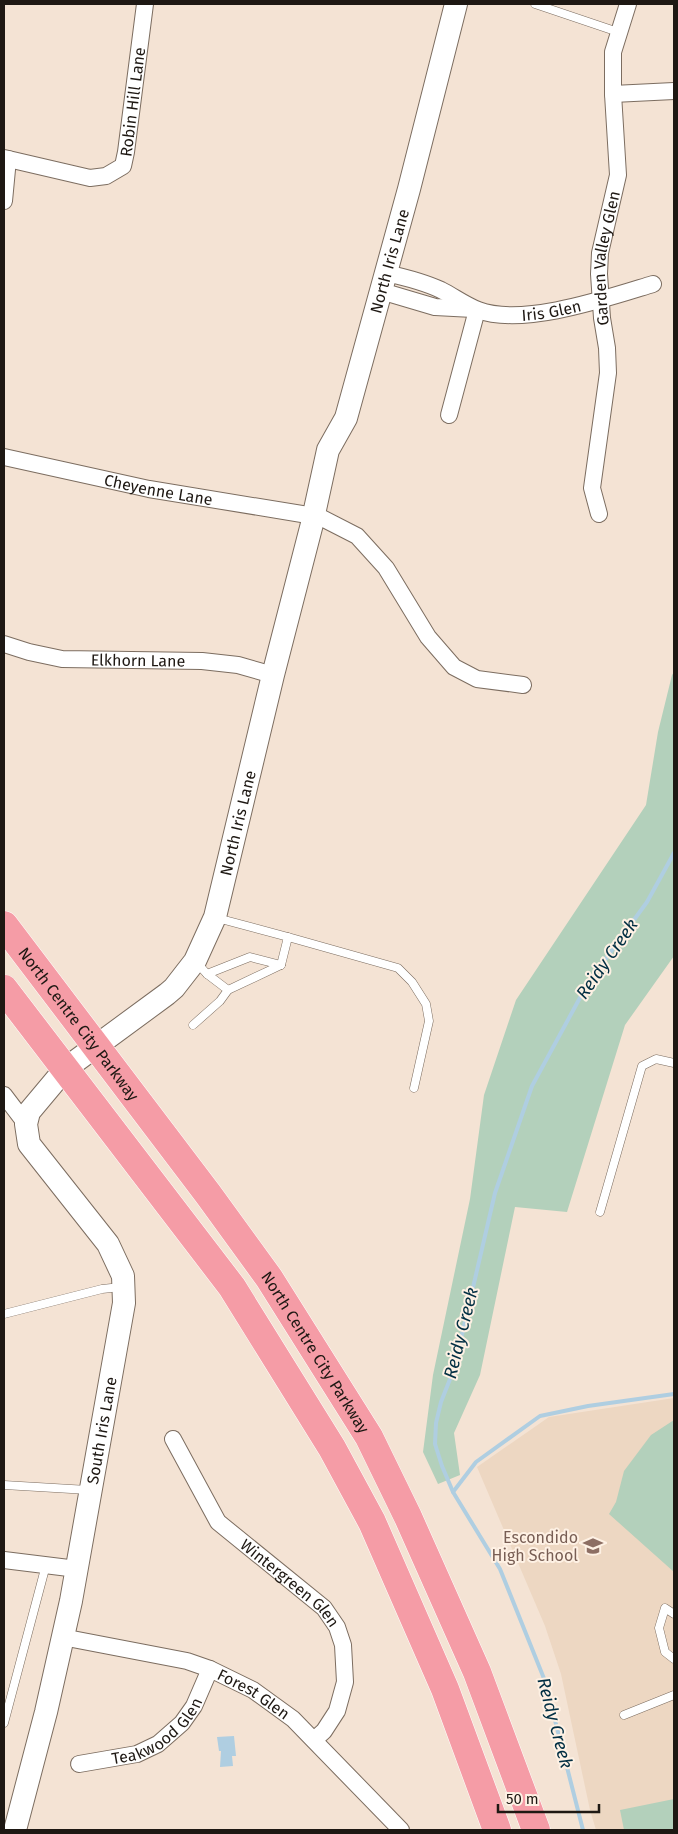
<svg xmlns="http://www.w3.org/2000/svg" width="678" height="1834" font-family="'Fira Sans',sans-serif">
<rect width="100%" height="100%" fill="#f4e3d4"/>
<path fill="#edd7c2" d="M674,1398V1830H596L590,1810L561,1674L545,1626L477,1467L549,1417Z"/>
<g fill="#b3d0bb">
<path d="M674,672V956L625,1025L567,1212L515,1207L480,1375L454,1433L460,1475L438,1484L423,1452L433,1375L470,1199L484,1095L516,1000L646,805L658,732L672,675Z"/>
<path d="M674,1420V1572L609,1514L616,1502L624,1471L651,1435Z"/>
<path d="M674,1799V1830H624L620,1810Z"/>
</g>
<path fill="#afcee1" d="M234,1736L236,1756H232L233,1766L220,1767L221,1751H219L217,1737Z"/>
<g fill="none" stroke-linecap="round" stroke-linejoin="round">
<g stroke="#afcee1" stroke-width="4">
<path d="M453,1492L476,1462L540,1416L588,1406L674,1394"/>
<path d="M583,1830L545,1681L500,1569L453,1492L442,1466L435,1444L436,1423L441,1402L454,1369L495,1193L532,1086L588,983L647,902L674,853"/>
</g>
<defs>
<g id="lane">
<path d="M535,4L618,32"/>
<path d="M217,918L288,937L281,965L228,990"/>
<path d="M288,937L398,968L412,982L426,1004L429,1021L414,1088"/>
<path d="M207,974L250,957L281,965"/>
<path d="M193,1025L220,1001L228,990L207,974L197,963"/>
<path d="M600,1212L642,1066L656,1059L674,1063"/>
<path d="M4,1314L102,1289L121,1287"/>
<path d="M4,1485L88,1490"/>
<path d="M674,1614L665,1608L659,1628L665,1652L674,1659"/>
<path d="M624,1715L674,1695"/>
<path d="M4,1723L46,1565"/>
</g>
<g id="street">
<path d="M613,94L674,91"/>
<path id="s1" d="M4,158L90,178L106,176L123,166L126,152L145,4"/>
<path d="M4,201L8,159"/>
<path id="s2" d="M386,273C404,277 424,282 441,290C453,296 465,305 478,310C523,327 607,298 653,284"/>
<path d="M381,291L435,307L473,309"/>
<path d="M449,415L477,310"/>
<path id="s3" d="M4,457L149,489L314,516V514L357,536L386,568L428,637L454,667L477,679L523,685"/>
<path id="s4" d="M599,514L592,488L608,373L607,348L602,318L599,274L600,253L618,175L613,94V52L628,4"/>
<path id="s5" d="M4,644L29,652L62,659L202,661L238,665L273,675"/>
<path d="M4,1095L26,1124"/>
<path id="s6" d="M173,1439L218,1522L324,1608L337,1627L343,1645L345,1682L337,1711L324,1731L314,1740"/>
<path d="M4,1560L77,1569"/>
<path id="s7" d="M62,1637L187,1661L210,1669L253,1690L293,1719L401,1830"/>
<path id="s8" d="M79,1764L137,1754L158,1744L182,1723L194,1706L210,1669"/>
</g>
<g id="secondary">
<path id="s9" d="M314,514L328,450L346,418L409,189L456,4"/>
<path id="s10" d="M15,1830L46,1712L71,1601L124,1303L123,1276L108,1244L29,1144L26,1124L29,1112L65,1069L167,994L174,988L195,961L215,917L273,675L314,516"/>
</g>
<g id="highway">
<path id="s11" d="M4,925L208,1194L269,1278L369,1437L408,1517L477,1672L536,1830"/>
<path d="M4,989L232,1287L332,1448L372,1522L445,1689L497,1830"/>
</g>
</defs>
<use href="#lane" stroke="#7c6d60" stroke-width="9"/>
<use href="#street" stroke="#7c6d60" stroke-width="18"/>
<use href="#secondary" stroke="#7c6d60" stroke-width="24"/>
<use href="#highway" stroke="#fff" stroke-width="29"/>
<use href="#lane" stroke="#fff" stroke-width="8"/>
<use href="#street" stroke="#fff" stroke-width="16"/>
<use href="#secondary" stroke="#fff" stroke-width="22"/>
<use href="#highway" stroke="#f59ca6" stroke-width="28"/>
</g>
<defs>
<symbol id="school-bare" viewBox="-9 -9 18 18"><path d="M0-5L7-2L0 1L-7-2ZM-4 1L0 2.5L4 1V4Q0 6-4 4Z" fill="#8d6e63" stroke="#fef1e4" stroke-width="2.5" paint-order="stroke"/></symbol>
</defs>
<g fill-rule="evenodd">
<use href="#school-bare" x="579" y="1532" width="28" height="28"/>
</g>
<g text-anchor="middle" dominant-baseline="central" stroke-width="4" stroke-linejoin="round" paint-order="stroke">
<g font-size="16" fill="#1e1813" stroke="#fef1e4">
<text stroke="none"><textPath href="#s1" startOffset="189">Robin Hill Lane</textPath></text>
<text stroke="none"><textPath href="#s4" startOffset="259">Garden Valley Glen</textPath></text>
<text stroke="none"><textPath href="#s9" startOffset="265">North Iris Lane</textPath></text>
<text stroke="none"><textPath href="#s2" startOffset="174">Iris Glen</textPath></text>
<text stroke="none"><textPath href="#s3" startOffset="158">Cheyenne Lane</textPath></text>
<text stroke="none"><textPath href="#s5" startOffset="136">Elkhorn Lane</textPath></text>
<text stroke="none"><textPath href="#s10" startOffset="1132">North Iris Lane</textPath></text>
<text stroke="none"><textPath href="#s11" startOffset="124">North Centre City Parkway</textPath></text>
<text stroke="none"><textPath href="#s11" startOffset="529">North Centre City Parkway</textPath></text>
<text stroke="none"><textPath href="#s10" startOffset="409">South Iris Lane</textPath></text>
<text stroke="none"><textPath href="#s6" startOffset="189">Wintergreen Glen</textPath></text>
<text stroke="none"><textPath href="#s7" startOffset="202">Forest Glen</textPath></text>
<text stroke="none"><textPath href="#s8" startOffset="88">Teakwood Glen</textPath></text>
</g>
<g font-size="16" fill="#785e54" stroke="#fef1e4" text-anchor="end">
<text x="578" y="1537">Escondido<tspan x="578" dy="18">High School</tspan></text>
</g>
<g font-size="18" font-style="italic" fill="#022f43" stroke="#fef1e4">
<text transform="translate(607 959) rotate(-55)">Reidy Creek</text>
<text transform="translate(461 1333) rotate(-76)">Reidy Creek</text>
<text transform="translate(555 1723) rotate(75)">Reidy Creek</text>
</g>
</g>
<rect width="678" height="1834" fill="none" stroke="#1e1813" stroke-width="10"/>
<path d="M498 1804v8h101v-8" fill="none" stroke="#1e1813" stroke-width="2.5"/>
<text x="506" y="1804" font-size="15" fill="#1e1813" stroke="#fef1e4" stroke-width="4" paint-order="stroke">50 m</text>
</svg>
